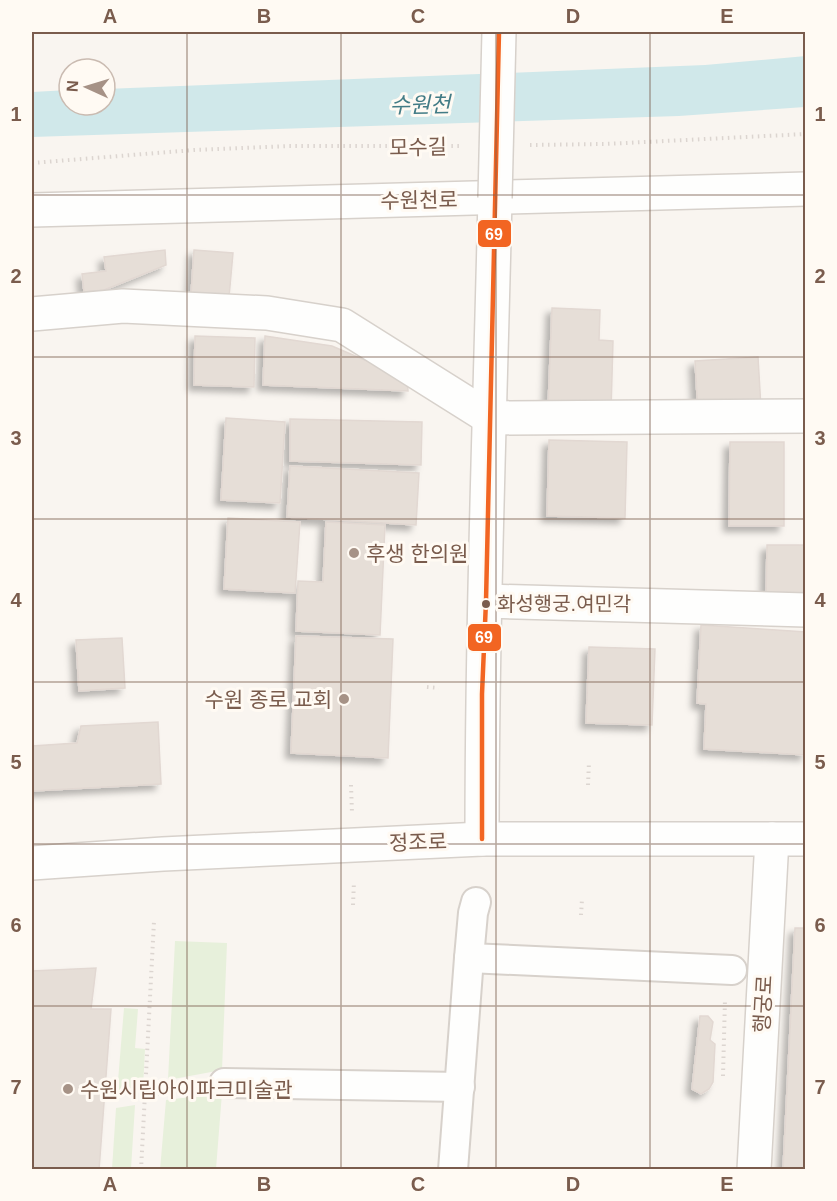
<svg xmlns="http://www.w3.org/2000/svg" width="837" height="1201" font-family="Helvetica,'Noto Sans KR',sans-serif">
<defs>
<filter id="shadow"><feDropShadow dx="-5.5" dy="5.5" stdDeviation="3" flood-color="#0004"/></filter>
</defs>
<rect width="100%" height="100%" fill="#f9f5f0"/>
<g fill="#e7f0db">
<path d="M175,941L227,943L222,1070L168,1080Z"/>
<path d="M124,1008L138,1009L135,1048L145,1049L143,1088L117,1093Z"/>
<path d="M222,1093L216,1169L160,1170L166,1100Z"/>
<path d="M135,1105L131,1169H112L116,1108Z"/>
</g>
<path fill="#d0e8ea" d="M806,56L805,107L679,116L32,137V92L69,90V105H105V89L705,65Z"/>
<g fill="#e6ded7" stroke="#e2d8d2" stroke-width="1.5" filter="url(#shadow)">
<path d="M165,250L166,265L104,290L84,292L82,274L106,271L104,257Z"/>
<path d="M194,250L233,253L229,297L191,295Z"/>
<path d="M552,308L600,310L599,340L613,341L611,411L548,408Z"/>
<path d="M195,336L255,338L254,387L194,385Z"/>
<path d="M265,336L332,346L407,378L408,391L263,385Z"/>
<path d="M758,357L761,408L698,412L695,361Z"/>
<path d="M226,418L285,422L280,503L221,500Z"/>
<path d="M290,419L422,422L421,465L290,461Z"/>
<path d="M549,440L627,442L625,518L547,516Z"/>
<path d="M730,442H784V526H729Z"/>
<path d="M290,466L419,473L416,525L287,517Z"/>
<path d="M228,518L300,522L295,593L224,589Z"/>
<path d="M326,522L385,525L380,635L296,631L298,581L323,582Z"/>
<path d="M767,545H806V601L766,600Z"/>
<path d="M701,625L806,632V755L704,749L706,704L697,703Z"/>
<path d="M296,636L393,639L388,758L291,753Z"/>
<path d="M122,638L125,688L79,691L76,640Z"/>
<path d="M589,647L655,649L652,725L586,723Z"/>
<path d="M158,722L161,784L32,791V746L77,743L81,726Z"/>
<path d="M795,928H806V1170H783Z"/>
<path d="M96,968L91,1009H111L99,1170H32V971Z"/>
<path d="M700,1016H708L713,1022L710,1040L715,1044L713,1082L709,1089L701,1094L692,1089Z"/>
</g>
<g fill="none" stroke-linecap="round" stroke-linejoin="round">
<defs>
<g id="pedestrian">
<path d="M469,958L732,970"/>
<path d="M224,1083L460,1087"/>
<path d="M453,1170L469,958L473,913L476,902"/>
</g>
<g id="minor">
<path d="M32,210L806,189"/>
<path d="M32,314L123,306L267,313L342,325L490,418L806,416"/>
<path d="M486,601L806,610"/>
<path d="M754,1170L772,839"/>
</g>
<g id="tertiary">
<path d="M482,839C482,626 490,412 495,198"/>
<path d="M32,863L163,854L482,839H806"/>
</g>
</defs>
<use href="#pedestrian" stroke="#d7d1cb" stroke-width="32"/>
<use href="#minor" stroke="#d7d1cb" stroke-width="36"/>
<use href="#tertiary" stroke="#d7d1cb" stroke-width="36"/>
<g stroke="#dcd5d0" stroke-width="4" stroke-dasharray="1.5 4.5" stroke-linecap="butt">
<path d="M530,145L605,144L806,134"/>
<path d="M32,163L194,150L288,146H462"/>
<path d="M427,687L439,688"/>
<path d="M351,785L352,813"/>
<path d="M588,785L589,762"/>
<path d="M353,905L354,881"/>
<path d="M581,915L582,899"/>
<path d="M723,1076L725,999"/>
<path d="M146,1096L196,1088"/>
<path d="M141,1170L154,921"/>
</g>
<use href="#pedestrian" stroke="#fefefd" stroke-width="28"/>
<use href="#minor" stroke="#fefefd" stroke-width="33"/>
<use href="#tertiary" stroke="#fefefd" stroke-width="33"/>
<defs>
<path id="tertiary-bridge" d="M495,198L499,32"/>
</defs>
<use href="#tertiary-bridge" stroke="#d7d1cb" stroke-width="36" stroke-linecap="butt"/>
<use href="#tertiary-bridge" stroke="#fefefd" stroke-width="33"/>
<defs>
<path id="bus-1" d="M482,839V694L486,601L499,32"/>
</defs>
<use href="#bus-1" stroke="#fffaf3" stroke-width="9"/>
<use href="#bus-1" stroke="#f26522" stroke-width="4.5"/>
</g>
<path fill="none" stroke="#7a5c4d" stroke-width="1.5" stroke-opacity="0.55" d="M187,32V1170M341,32V1170M496,32V1170M650,32V1170M32,195H806M32,357H806M32,519H806M32,682H806M32,844H806M32,1006H806"/>
<g fill="#a69286" stroke="#fffaf3" stroke-width="2">
<circle cx="354" cy="553" r="6"/>
<circle cx="344" cy="699" r="6"/>
<circle cx="68" cy="1089" r="6"/>
</g>
<circle fill="#7a5c4d" stroke="#fffaf3" stroke-width="2" cx="486" cy="604" r="5"/>
<g text-anchor="middle" dominant-baseline="central" stroke-width="6" stroke-linejoin="round" paint-order="stroke">
<g font-size="20" fill="#7a5c4d" stroke="#fffaf3" text-anchor="start">
<text x="497" y="604">화성행궁.여민각</text>
</g>
<g font-size="21" fill="#7a5c4d" stroke="#fffaf3">
<text transform="translate(418 147) rotate(-1)">모수길</text>
<text transform="translate(419 200) rotate(-1)">수원천로</text>
<text transform="translate(418 842) rotate(-2)">정조로</text>
<text transform="translate(763 1004) rotate(-87)">행궁로</text>
</g>
<g font-size="21" fill="#7a5c4d" stroke="#fffaf3" text-anchor="start">
<text x="366" y="553">후생 한의원</text>
<text x="332" y="699" text-anchor="end">수원 종로 교회</text>
<text x="80" y="1089">수원시립아이파크미술관</text>
</g>
<g font-size="22" font-style="italic" fill="#437c86" stroke="#fffaf3">
<text transform="translate(420 105) rotate(-1)">수원천</text>
</g>
</g>
<g stroke="#fffaf3" stroke-width="2">
<rect x="477" y="219" width="35" height="29" rx="6" fill="#f26522"/>
<rect x="467" y="623" width="35" height="29" rx="6" fill="#f26522"/>
</g>
<g font-size="16" text-anchor="middle" font-weight="bold" fill="#fff">
<text x="494" y="240">69</text>
<text x="484" y="643">69</text>
</g>
<rect width="837" height="1201" fill="none" stroke="#fffaf3" stroke-width="66"/>
<g transform="translate(87 87) rotate(274)"><circle r="28" fill="#fffaf3" stroke="#cabbb1" stroke-width="1.5"/>
<path d="M0-4.5L10 22L0 15L-10 22Z" fill="#a69286"/>
<text y="-9" font-size="16" font-weight="bold" text-anchor="middle" fill="#7a5c4d">N</text>
</g>
<rect x="33" y="33" width="771" height="1135" fill="none" stroke="#7a5c4d" stroke-width="2"/>
<g font-size="20" text-anchor="middle" font-weight="bold" fill="#7a5c4d">
<text x="110" y="23">A</text>
<text x="264" y="23">B</text>
<text x="418" y="23">C</text>
<text x="573" y="23">D</text>
<text x="727" y="23">E</text>
<text x="16" y="121">1</text>
<text x="820" y="121">1</text>
<text x="16" y="283">2</text>
<text x="820" y="283">2</text>
<text x="16" y="445">3</text>
<text x="820" y="445">3</text>
<text x="16" y="607">4</text>
<text x="820" y="607">4</text>
<text x="16" y="769">5</text>
<text x="820" y="769">5</text>
<text x="16" y="932">6</text>
<text x="820" y="932">6</text>
<text x="16" y="1094">7</text>
<text x="820" y="1094">7</text>
<text x="110" y="1191">A</text>
<text x="264" y="1191">B</text>
<text x="418" y="1191">C</text>
<text x="573" y="1191">D</text>
<text x="727" y="1191">E</text>
</g>
</svg>
